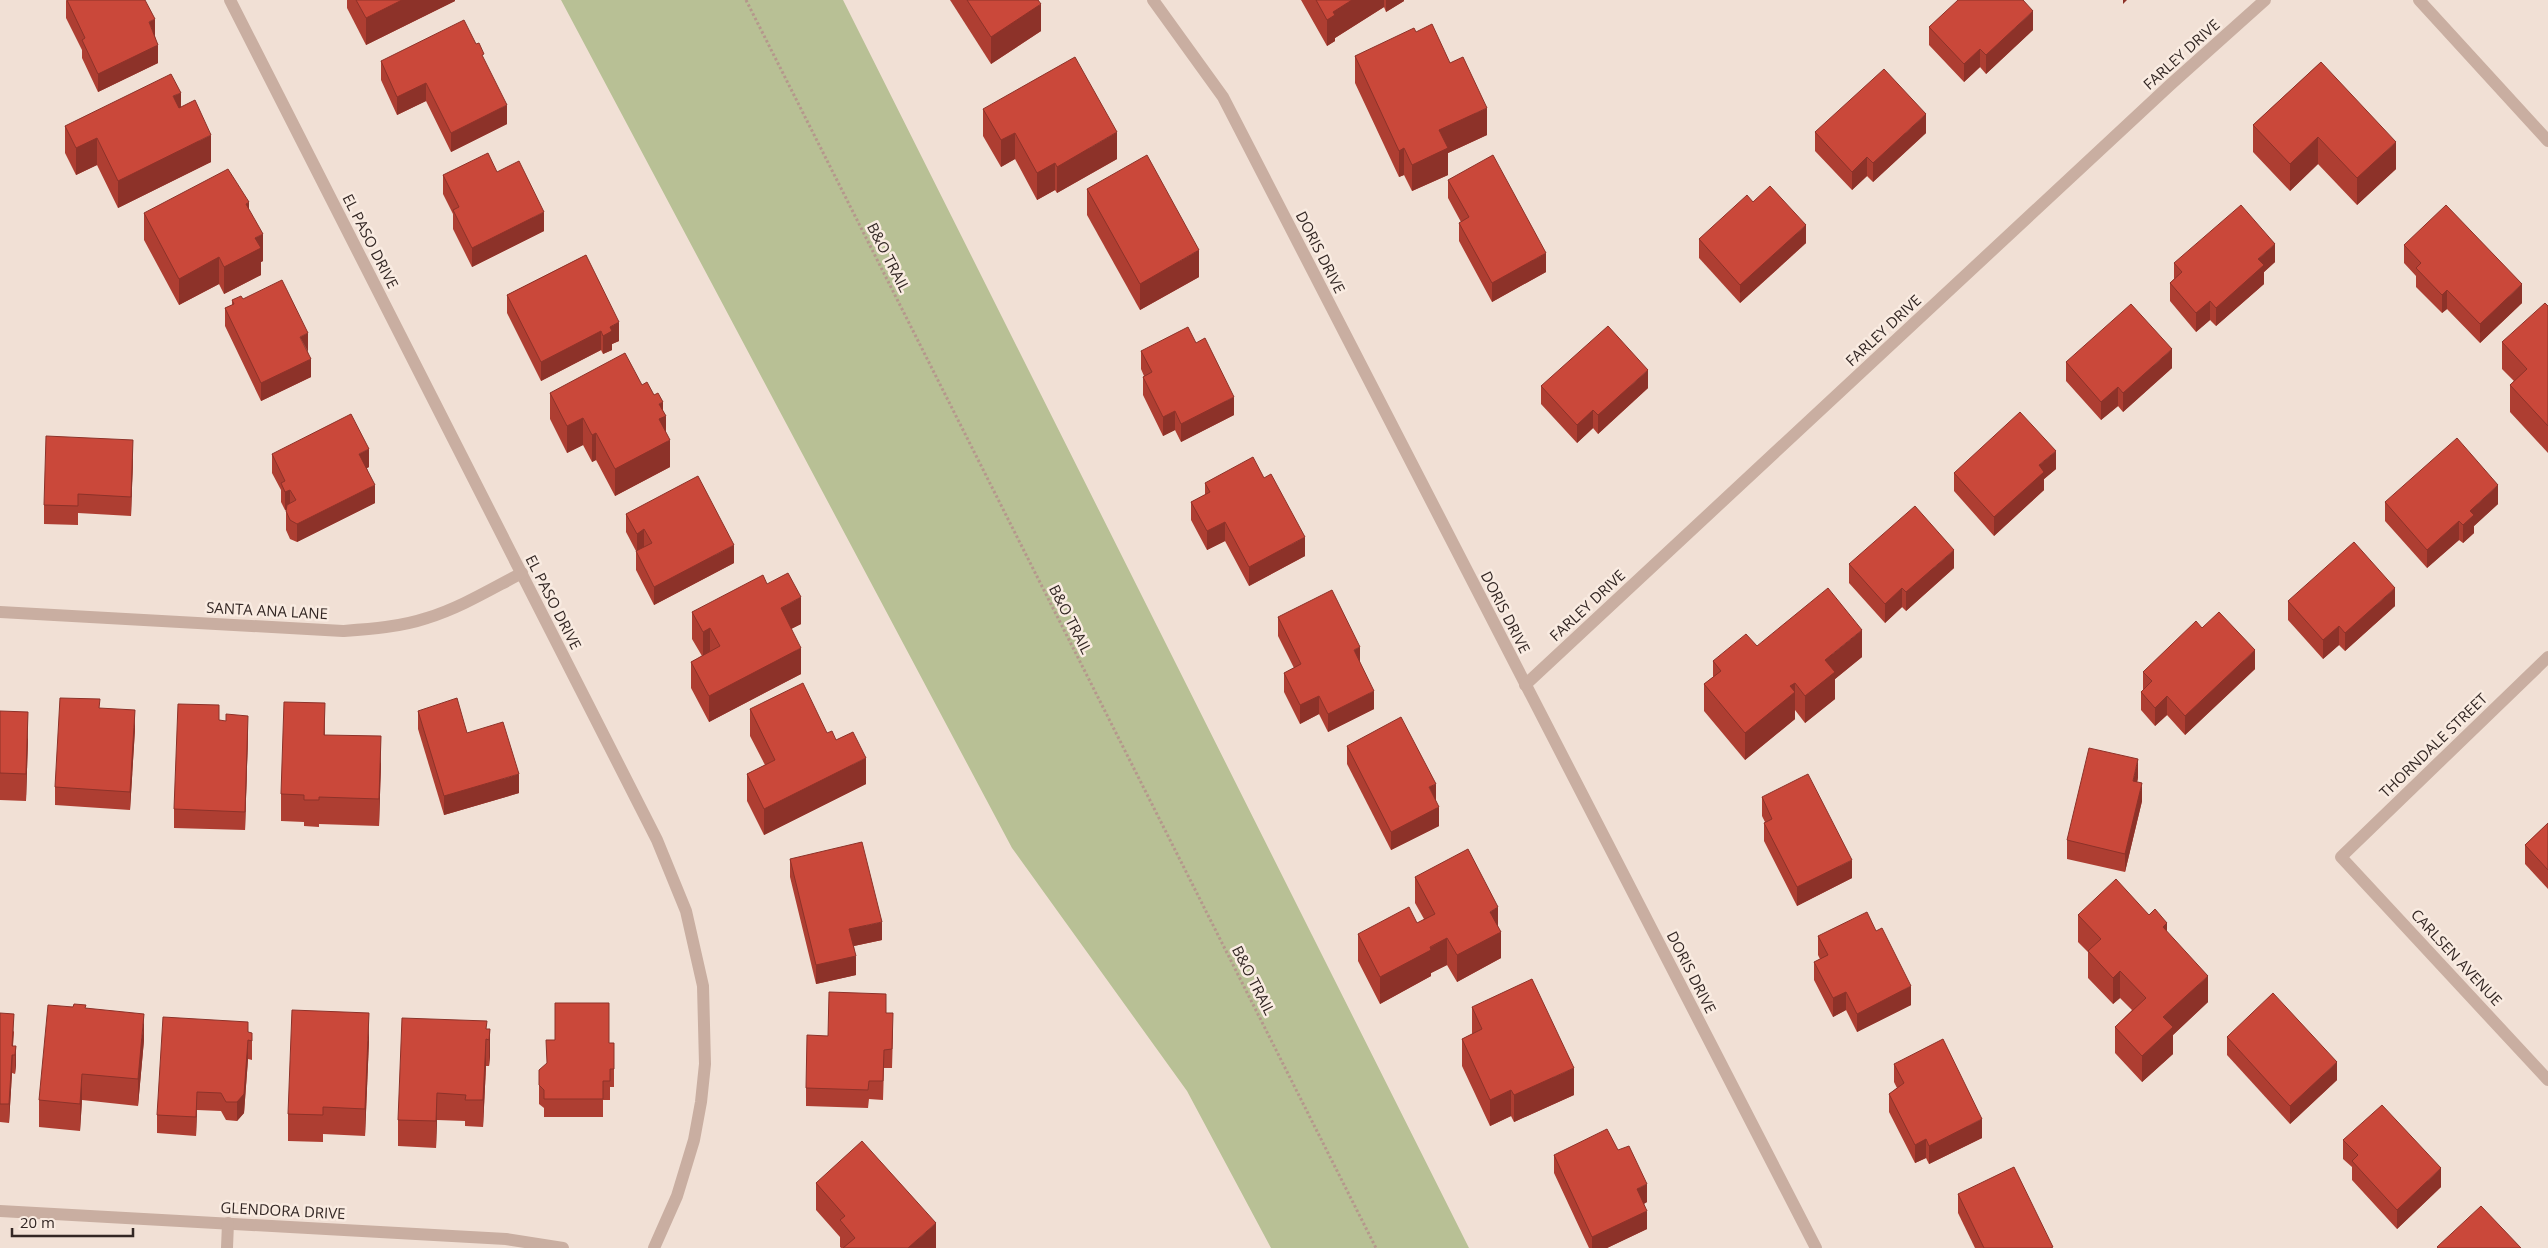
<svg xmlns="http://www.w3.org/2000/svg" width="2548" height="1248" font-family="'Open Sans',sans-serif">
<rect width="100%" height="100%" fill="#f1e0d5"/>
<path fill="#b8c095" d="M561,0H843L1469,1248H1271L1187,1091L1012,848Z"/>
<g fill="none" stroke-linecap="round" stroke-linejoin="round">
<path stroke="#b5978c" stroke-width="3" stroke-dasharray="2.5 2.5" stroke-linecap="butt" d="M746,0L1376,1248"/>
<g stroke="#c9aea1" stroke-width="12">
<path d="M230,0L657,840L686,911L703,986L705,1064L701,1102L694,1140L677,1196L654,1248"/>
<path d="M1153,0L1223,97L1816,1248"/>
<path d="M2419,0L2548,141"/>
<path d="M0,612L343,631C371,629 400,627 427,618C460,608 491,589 522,573"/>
<path d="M2548,657L2341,857L2548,1080"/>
<path d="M1525,685L2170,85L2265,0"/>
<path d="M0,1211L506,1239L563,1248"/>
<path d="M227,1248L228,1223"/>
</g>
</g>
<g fill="#ae3e32">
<path d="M66,0L155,36L158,63L98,92L82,58V50L66,18Z"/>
<path d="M347,0H455V1L366,45L347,8Z"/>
<path d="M950,0H1038L1041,31L991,64Z"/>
<path d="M1301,0H1404V1L1386,12L1384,7L1335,38V41L1327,46Z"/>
<path d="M1929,27L2033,30L1986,74L1980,67L1964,82L1929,45Z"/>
<path d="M1416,32L1450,63L1487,135L1448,153V175L1412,191L1404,175L1399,177L1355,83V56Z"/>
<path d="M484,60L507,124L451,152L426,101L397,115L381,80V61Z"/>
<path d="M2321,62L2396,169L2357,205L2318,164L2290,191L2253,152V125Z"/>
<path d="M181,108L211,162L118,208L97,165L76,175L65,153V126Z"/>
<path d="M983,109L1117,159L1057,193L1055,190L1037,200L1015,159L1001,167L983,136Z"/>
<path d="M1815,132L1926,133L1873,182L1867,176L1852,190L1815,151Z"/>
<path d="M497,172L544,231L472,267L453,229V214L443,194V175Z"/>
<path d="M1448,180L1546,272L1492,302L1459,241V223L1461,222L1448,198Z"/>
<path d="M1087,189L1199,277L1140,310L1087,215Z"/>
<path d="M1753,202L1806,243L1740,303L1699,258V239Z"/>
<path d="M249,210L263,261L261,262V275L224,294L219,284L179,305L144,240V213Z"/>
<path d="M2404,245L2522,303L2480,343L2447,309L2442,313L2416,287V276L2404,263Z"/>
<path d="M586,255L619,341L612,344V350L603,354L601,350L541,381L507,313V295Z"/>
<path d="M2275,262L2264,272V284L2216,326L2210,320L2196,332L2170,301V283L2174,279V263Z"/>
<path d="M243,299L308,352L311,377L261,401L225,326V308L232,305V300Z"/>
<path d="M2548,306V453L2510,412V385L2514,381L2502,369V342Z"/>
<path d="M1196,343L1234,415L1181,442L1175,430L1163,436L1143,395V377L1144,376L1141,369V351Z"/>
<path d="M2066,362L2172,368L2123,412L2118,406L2101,420L2066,381Z"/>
<path d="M642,385L663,411L670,467L615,496L596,460L592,462L583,445L567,453L550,419V393Z"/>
<path d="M1541,386L1648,388L1598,434L1593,428L1577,443L1541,404Z"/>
<path d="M272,454L369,467L367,468L375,503L297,542L290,539L286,530V510H285L281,502V490L272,473Z"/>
<path d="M133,459L131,516L78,513V525L44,524V505Z"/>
<path d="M2056,469L2044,479V490L1994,536L1954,491V473Z"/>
<path d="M1205,483L1305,556L1249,586L1225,541L1207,550L1191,520V502L1205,495Z"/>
<path d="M2385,502L2498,504L2474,526V533L2463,543L2459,540L2427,568L2385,521Z"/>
<path d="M626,514L734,563L654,605L636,570V551L626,532Z"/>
<path d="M1849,564L1954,568L1906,611L1902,607L1885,623L1849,583Z"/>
<path d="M767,584L801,624L791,629L801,674L709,722L691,688V662L702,656L692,639V612Z"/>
<path d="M2288,601L2395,606L2345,651L2339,645L2323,659L2288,620Z"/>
<path d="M1278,617L1360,663L1374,709L1328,732L1319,714L1300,724L1284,692V673L1294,668L1278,636Z"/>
<path d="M2202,628L2255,669L2185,735L2167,715L2155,726L2141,710V692L2143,690V672Z"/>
<path d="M1757,646L1862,657L1835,679V699L1805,723L1795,710V719L1745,760L1704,711V684L1713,677V661Z"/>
<path d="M100,708L135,729L130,810L55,805V787Z"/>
<path d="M750,709L827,733L836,740L866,784L764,835L747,801V774L765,765L750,736Z"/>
<path d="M0,711L28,739L26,801L0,800Z"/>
<path d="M418,711L519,793L444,815L418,729Z"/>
<path d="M219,720L248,734L245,830L174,828V809Z"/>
<path d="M325,735L381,763L379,826L319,824V827L304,826V822L281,821V794Z"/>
<path d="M1347,746L1436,801L1439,826L1391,850L1347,764Z"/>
<path d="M2138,778L2137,782L2142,801L2125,872L2067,859V840Z"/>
<path d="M1762,797L1852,878L1797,906L1764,841V823L1765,822L1762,816Z"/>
<path d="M2548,823V889L2525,864V845Z"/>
<path d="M790,859L882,940L854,946L856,975L816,984L790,877Z"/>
<path d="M1415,877L1498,927L1501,958L1457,982L1447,965L1431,973V976L1380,1004L1358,961V934L1417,923L1424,919L1415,903Z"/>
<path d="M2078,915H2149L2167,932L2208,1002L2173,1035V1054L2142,1082L2115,1053V1027L2132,1010L2120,998L2113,1004L2088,978V952L2078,942Z"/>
<path d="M1876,931L1911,1005L1857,1032L1846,1010L1833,1017L1814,980V962L1820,959L1818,955V936Z"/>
<path d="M1472,1007L1574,1095L1514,1122L1511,1116L1490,1126L1462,1066V1039L1472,1034Z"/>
<path d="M86,1008L144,1040L138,1106L82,1100L80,1131L39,1127V1100Z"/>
<path d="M0,1013L14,1032L13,1046H16V1065L15,1074L12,1073L9,1123L0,1122Z"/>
<path d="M886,1013L893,1032L892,1068H884L883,1100L869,1099L868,1108L806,1106V1088L828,1036Z"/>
<path d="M487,1029H490V1056L489,1066H486L483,1127L465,1126V1121L437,1120L436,1148L398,1146V1120Z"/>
<path d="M248,1032L252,1041V1060L248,1059L244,1113L237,1121L226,1120L221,1111L197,1110L196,1136L157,1133V1115Z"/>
<path d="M2227,1037L2337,1080L2290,1124L2227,1055Z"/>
<path d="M369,1040L365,1136L323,1134V1142L288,1141V1114Z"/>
<path d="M609,1043H614V1087H610V1100H603V1117H544V1108L539,1104V1085Z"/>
<path d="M1894,1064L1982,1138L1929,1164L1926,1158L1915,1163L1889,1112V1094L1897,1088L1894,1082Z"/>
<path d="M2343,1140L2441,1187L2397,1229L2352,1180V1167L2343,1159Z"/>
<path d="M1618,1150L1647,1202L1644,1204L1647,1229L1607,1248H1589L1554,1173V1155Z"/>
<path d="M816,1183L936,1248H841L840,1247V1237L816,1210Z"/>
<path d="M1958,1194L2053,1248H1975L1958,1213Z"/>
</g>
<g fill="#8d3229">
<path d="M402,0H455V1L366,45V18Z"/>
<path d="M1352,0H1384V7L1335,38V41L1327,46V20L1333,12Z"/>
<path d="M1386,0H1404V1L1386,12Z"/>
<path d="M2123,0H2127L2123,4Z"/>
<path d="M1041,4V31L991,64V37Z"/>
<path d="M2033,11V30L1986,74V55Z"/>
<path d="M155,19V38L149,22Z"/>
<path d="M158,45V63L98,92V74Z"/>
<path d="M1980,49V67L1964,82V64Z"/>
<path d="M426,83V101L397,115V97Z"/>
<path d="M181,93V119L173,96Z"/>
<path d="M507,105V124L451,152V133Z"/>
<path d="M1487,108V135L1448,153V175L1412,191V165L1439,130Z"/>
<path d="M1926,114V133L1873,182V163Z"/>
<path d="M1117,132V159L1057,193V167Z"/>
<path d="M1015,133V159L1001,167V140Z"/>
<path d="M211,135V162L118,208V181Z"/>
<path d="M2318,137V164L2290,191V164Z"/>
<path d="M97,138V165L76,175V148Z"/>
<path d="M2396,142V169L2357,205V178Z"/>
<path d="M1404,148V175L1399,177V151Z"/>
<path d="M1867,157V176L1852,190V172Z"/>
<path d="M1055,163V190L1037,200V173Z"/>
<path d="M249,202V229L246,204Z"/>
<path d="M544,212V231L472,267V248Z"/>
<path d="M1806,225V243L1740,303V285Z"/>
<path d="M263,234V261L261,262V275L224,294V267L255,238Z"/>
<path d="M2275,244V262L2264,272V284L2216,326V308L2258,259Z"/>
<path d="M1199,250V277L1140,310V284Z"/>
<path d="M1546,253V272L1492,302V283Z"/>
<path d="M219,257V284L179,305V279Z"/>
<path d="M2522,284V303L2480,343V324Z"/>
<path d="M2447,290V309L2442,313V295Z"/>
<path d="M2210,301V320L2196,332V313Z"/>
<path d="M619,322V341L612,344V350L603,354V336L610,327Z"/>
<path d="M601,331V350L541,381V362Z"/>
<path d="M308,333V352L300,337Z"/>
<path d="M2172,349V368L2123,412V393Z"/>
<path d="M311,359V377L261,401V383Z"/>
<path d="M1648,370V388L1598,434V415Z"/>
<path d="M2118,387V406L2101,420V402Z"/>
<path d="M1234,397V415L1181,442V424Z"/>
<path d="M663,402V417L666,416V442L670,440V467L615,496V469L659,404Z"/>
<path d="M1593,410V428L1577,443V425Z"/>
<path d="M1175,411V430L1163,436V417Z"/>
<path d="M583,418V445L567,453V426Z"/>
<path d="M596,433V460L592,462V435Z"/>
<path d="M133,440V459L131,516V497Z"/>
<path d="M369,449V467L359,472V454Z"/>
<path d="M2056,451V469L2044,479V490L1994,536V517L2039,465Z"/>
<path d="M375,485V503L297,542V524Z"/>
<path d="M2498,485V504L2474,526V533L2463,543V525L2470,511Z"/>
<path d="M290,490V508L285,510V492Z"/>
<path d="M2459,521V540L2427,568V550Z"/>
<path d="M1225,522V541L1207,550V531Z"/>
<path d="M644,529V548L637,552V534Z"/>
<path d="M1305,537V556L1249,586V567Z"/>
<path d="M734,545V563L654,605V587Z"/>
<path d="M1954,550V568L1906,611V592Z"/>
<path d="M1902,588V607L1885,623V604Z"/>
<path d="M2395,588V606L2345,651V633Z"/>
<path d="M801,597V624L781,634V608Z"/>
<path d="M2339,626V645L2323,659V640Z"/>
<path d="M710,628V655L703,659V632Z"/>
<path d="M1862,630V657L1835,679V699L1805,723V696L1825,660Z"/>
<path d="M1360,647V666L1354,650Z"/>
<path d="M801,648V674L709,722V696Z"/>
<path d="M2255,650V669L2185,735V716Z"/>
<path d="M1795,683V719L1745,760V733L1790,686Z"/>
<path d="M1374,691V709L1328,732V714Z"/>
<path d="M1319,696V714L1300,724V705Z"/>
<path d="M2167,696V715L2155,726V708Z"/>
<path d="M325,703V730L324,762V735Z"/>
<path d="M135,710V729L130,810V792Z"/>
<path d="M28,712V739L26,801V774Z"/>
<path d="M248,716V734L245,830V812Z"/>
<path d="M381,736V763L379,826V799Z"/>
<path d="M866,758V784L764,835V809Z"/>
<path d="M2138,759V778L2133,799V781Z"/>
<path d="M519,774V793L444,815V796Z"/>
<path d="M2142,783V801L2125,872V854Z"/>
<path d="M1436,784V802L1429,787Z"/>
<path d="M1439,807V826L1391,850V832Z"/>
<path d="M1852,860V878L1797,906V887Z"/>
<path d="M1498,907V933L1501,932V958L1457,982V955L1490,912Z"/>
<path d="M882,922V940L849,947V929Z"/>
<path d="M2167,923V950L2163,927Z"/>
<path d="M1447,938V965L1431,973V976L1380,1004V977Z"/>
<path d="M856,956V975L816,984V965Z"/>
<path d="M2120,971V998L2113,1004V978Z"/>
<path d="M2208,976V1002L2173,1035V1054L2142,1082V1056L2163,1017Z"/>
<path d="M1911,986V1005L1857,1032V1014Z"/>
<path d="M1846,992V1010L1833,1017V998Z"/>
<path d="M369,1013V1040L365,1136V1109Z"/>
<path d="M14,1014L12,1073L9,1123V1104Z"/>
<path d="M144,1014V1040L138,1106V1079Z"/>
<path d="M248,1022V1059L244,1113L237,1121V1102Z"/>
<path d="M490,1029V1056L489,1066V1040Z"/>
<path d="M486,1039V1066L483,1127V1100Z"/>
<path d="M16,1046V1065L15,1074V1055Z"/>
<path d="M2337,1062V1080L2290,1124V1106Z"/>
<path d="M1574,1068V1095L1514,1122V1095Z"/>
<path d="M82,1074V1100L80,1131V1104Z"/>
<path d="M1511,1090V1116L1490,1126V1100Z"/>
<path d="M197,1092V1110L196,1136V1117Z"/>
<path d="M437,1093V1120L436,1148V1121Z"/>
<path d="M1982,1119V1138L1929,1164V1146Z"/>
<path d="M1926,1139V1158L1915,1163V1145Z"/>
<path d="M2441,1168V1187L2397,1229V1210Z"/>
<path d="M1647,1184V1202L1637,1207V1189Z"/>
<path d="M1647,1211V1229L1607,1248H1592V1237Z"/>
<path d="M936,1223V1248H908Z"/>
</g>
<g fill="#ca483a" stroke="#8d3229">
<path d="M67,0H145L155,19L149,22L158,45L98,74L82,40L85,38Z"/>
<path d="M356,0H402L366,18Z"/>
<path d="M967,0H1038L1041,4L991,37Z"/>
<path d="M1316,0H1352L1333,12L1335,15L1327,20Z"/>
<path d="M1958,0H2023L2033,11L1986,55L1980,49L1964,64L1929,27Z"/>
<path d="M464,20L476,44L479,43L484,54L482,55L507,105L451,133L426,83L397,97L381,61Z"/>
<path d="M1432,24L1450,63L1463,57L1487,108L1439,130L1448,148L1412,165L1404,148L1399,151L1355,56L1414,28L1416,32Z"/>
<path d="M1075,57L1117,132L1057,167L1055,163L1037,173L1015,133L1001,140L983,109Z"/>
<path d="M2321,62L2396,142L2357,178L2318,137L2290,164L2253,125Z"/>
<path d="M1884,69L1926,114L1873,163L1867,157L1852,172L1815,132Z"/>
<path d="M171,74L181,93L173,96L179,108L195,100L211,135L118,181L97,138L76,148L65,126Z"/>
<path d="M488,153L497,172L519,161L544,212L472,248L453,210L459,207L443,175Z"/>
<path d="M1147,155L1199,250L1140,284L1087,189Z"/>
<path d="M1493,155L1546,253L1492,283L1459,223L1469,217L1448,180Z"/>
<path d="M228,169L249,202L246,204L263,234L255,238L261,248L224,267L219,257L179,279L144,213Z"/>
<path d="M1770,186L1806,225L1740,285L1699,239L1747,195L1753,202Z"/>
<path d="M2241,205L2275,244L2258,259L2264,265L2216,308L2210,301L2196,313L2170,283L2182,272L2174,263Z"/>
<path d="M2446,205L2522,284L2480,324L2447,290L2442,295L2416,268L2421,263L2404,245Z"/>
<path d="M586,255L619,322L610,327L612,331L603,336L601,331L541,362L507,295Z"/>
<path d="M282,280L308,333L300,337L311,359L261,383L225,308L234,304L232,300L241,296L243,299Z"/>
<path d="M2545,303L2548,306V426L2510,385L2527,369L2502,342Z"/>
<path d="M2131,304L2172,349L2123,393L2118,387L2101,402L2066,362Z"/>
<path d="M1608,326L1648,370L1598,415L1593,410L1577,425L1541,386Z"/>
<path d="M1188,327L1196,343L1205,338L1234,397L1181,424L1175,411L1163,417L1143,377L1152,372L1141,351Z"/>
<path d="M625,353L642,385L647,382L654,395L658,393L663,402L659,404L666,416L659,419L670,440L615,469L596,433L592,435L583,418L567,426L550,393Z"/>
<path d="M2020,412L2056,451L2039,465L2044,472L1994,517L1954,473Z"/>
<path d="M351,414L369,449L359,454L375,485L297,524L290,520L286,511L287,505L296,500L290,490L285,492L281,483L285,481L272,454Z"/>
<path d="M46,436L133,440L131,497L78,494V506L44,505Z"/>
<path d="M2457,438L2498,485L2470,511L2474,515L2463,525L2459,521L2427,550L2385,502Z"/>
<path d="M1253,457L1264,478L1271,474L1305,537L1249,567L1225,522L1207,531L1191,502L1210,492L1205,483Z"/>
<path d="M698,476L734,545L654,587L636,551L652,543L644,529L637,534L626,514Z"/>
<path d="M1915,506L1954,550L1906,592L1902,588L1885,604L1849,564Z"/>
<path d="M2354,542L2395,588L2345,633L2339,626L2323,640L2288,601Z"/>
<path d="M788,573L801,597L781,608L801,648L709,696L691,662L720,646L710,628L703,632L692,612L763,575L767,584Z"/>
<path d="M1828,588L1862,630L1825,660L1835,672L1805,696L1795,683L1790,686L1795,692L1745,733L1704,684L1721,671L1713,661L1746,634L1757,646Z"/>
<path d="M1332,590L1360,647L1354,650L1374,691L1328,714L1319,696L1300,705L1284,673L1301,664L1278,617Z"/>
<path d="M2219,612L2255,650L2185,716L2167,696L2155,708L2141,692L2152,681L2143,672L2196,621L2202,628Z"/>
<path d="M803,683L827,733L832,731L836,740L853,732L866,758L764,809L747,774L775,760L750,709Z"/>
<path d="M60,698L100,699L99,708L135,710L130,792L55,787Z"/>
<path d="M457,698L467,733L503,722L519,774L444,796L418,711Z"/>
<path d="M284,702L325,703L324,735L381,736L379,799L319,797V800H304V795L281,794Z"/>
<path d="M178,704L219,705V720L226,721V714L248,716L245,812L174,809Z"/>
<path d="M0,711L28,712L26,774L0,773Z"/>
<path d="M1401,717L1436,784L1429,787L1439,807L1391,832L1347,746Z"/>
<path d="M2089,748L2138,759L2133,781L2142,783L2125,854L2067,840Z"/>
<path d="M1808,774L1852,860L1797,887L1764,823L1772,819L1762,797Z"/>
<path d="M2548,823V870L2525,845Z"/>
<path d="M862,842L882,922L849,929L856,956L816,965L790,859Z"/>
<path d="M1468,849L1498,907L1490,912L1501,932L1457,955L1447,938L1430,947L1431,950L1380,977L1358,934L1409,907L1417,923L1435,914L1415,877Z"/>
<path d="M2116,879L2149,915L2155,909L2167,923L2163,927L2208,976L2163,1017L2173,1027L2142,1056L2115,1027L2146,998L2120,971L2113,978L2088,951L2101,939L2078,915Z"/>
<path d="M1867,912L1876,931L1882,928L1911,986L1857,1014L1846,992L1833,998L1814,962L1828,955L1818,936Z"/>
<path d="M1532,979L1574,1068L1514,1095L1511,1090L1490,1100L1462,1039L1482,1029L1472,1007Z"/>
<path d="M829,992L886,994V1013H893L892,1049L884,1050L883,1081H869L868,1090L806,1088L807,1035L828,1036Z"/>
<path d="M2273,993L2337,1062L2290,1106L2227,1037Z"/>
<path d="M555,1003H609V1043H614V1069H610V1081H603V1099H544V1090L539,1085V1070L547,1063L546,1040H555Z"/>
<path d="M74,1004L86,1005L85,1008L144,1014L138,1079L82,1074L80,1104L39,1100L48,1005L73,1007Z"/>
<path d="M292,1010L369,1013L365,1109L323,1107V1115L288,1114Z"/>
<path d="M0,1013L14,1014L12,1046H16L15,1055H12L9,1104H0Z"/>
<path d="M163,1017L248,1022V1032L252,1033V1041L248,1040L244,1094L237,1102H226L221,1093L197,1092L196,1117L157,1115Z"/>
<path d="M402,1018L487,1021L486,1029H490L489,1040L486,1039L483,1100H465L466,1095L437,1093L436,1121L398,1120Z"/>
<path d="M1943,1039L1982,1119L1929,1146L1926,1139L1915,1145L1889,1094L1904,1083L1894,1064Z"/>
<path d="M2382,1105L2441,1168L2397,1210L2352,1161L2358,1155L2343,1140Z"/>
<path d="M1607,1129L1618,1150L1629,1146L1647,1184L1637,1189L1647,1211L1592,1237L1554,1155Z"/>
<path d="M862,1141L936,1223L908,1248H843L855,1238L840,1220L845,1216L816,1183Z"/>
<path d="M2014,1167L2053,1247L2051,1248H1984L1958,1194Z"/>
<path d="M2481,1206L2521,1248H2438L2437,1247Z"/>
</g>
<g text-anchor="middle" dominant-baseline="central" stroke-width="5" stroke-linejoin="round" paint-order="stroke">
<g font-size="15" fill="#332724" stroke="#f9ebe1">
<text transform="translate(2181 54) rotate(-42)">FARLEY DRIVE</text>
<text transform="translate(371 241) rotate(63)">EL PASO DRIVE</text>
<text transform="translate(1321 252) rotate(63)">DORIS DRIVE</text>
<text transform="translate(889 257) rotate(63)">B&amp;O TRAIL</text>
<text transform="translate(1883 330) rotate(-43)">FARLEY DRIVE</text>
<text transform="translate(554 602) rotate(63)">EL PASO DRIVE</text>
<text transform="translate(1587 605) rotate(-43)">FARLEY DRIVE</text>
<text transform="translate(267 610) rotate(3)">SANTA ANA LANE</text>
<text transform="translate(1506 612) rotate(63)">DORIS DRIVE</text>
<text transform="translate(1071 619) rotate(63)">B&amp;O TRAIL</text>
<text transform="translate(2433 745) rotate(-44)">THORNDALE STREET</text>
<text transform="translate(2457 957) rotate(47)">CARLSEN AVENUE</text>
<text transform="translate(1692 972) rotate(63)">DORIS DRIVE</text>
<text transform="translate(1254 980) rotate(63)">B&amp;O TRAIL</text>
<text transform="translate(283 1210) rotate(3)">GLENDORA DRIVE</text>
</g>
</g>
<path d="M12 1228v8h121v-8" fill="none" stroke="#332724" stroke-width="2.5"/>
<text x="20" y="1228" font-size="15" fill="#332724" stroke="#f9ebe1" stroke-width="4" paint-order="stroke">20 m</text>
</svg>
